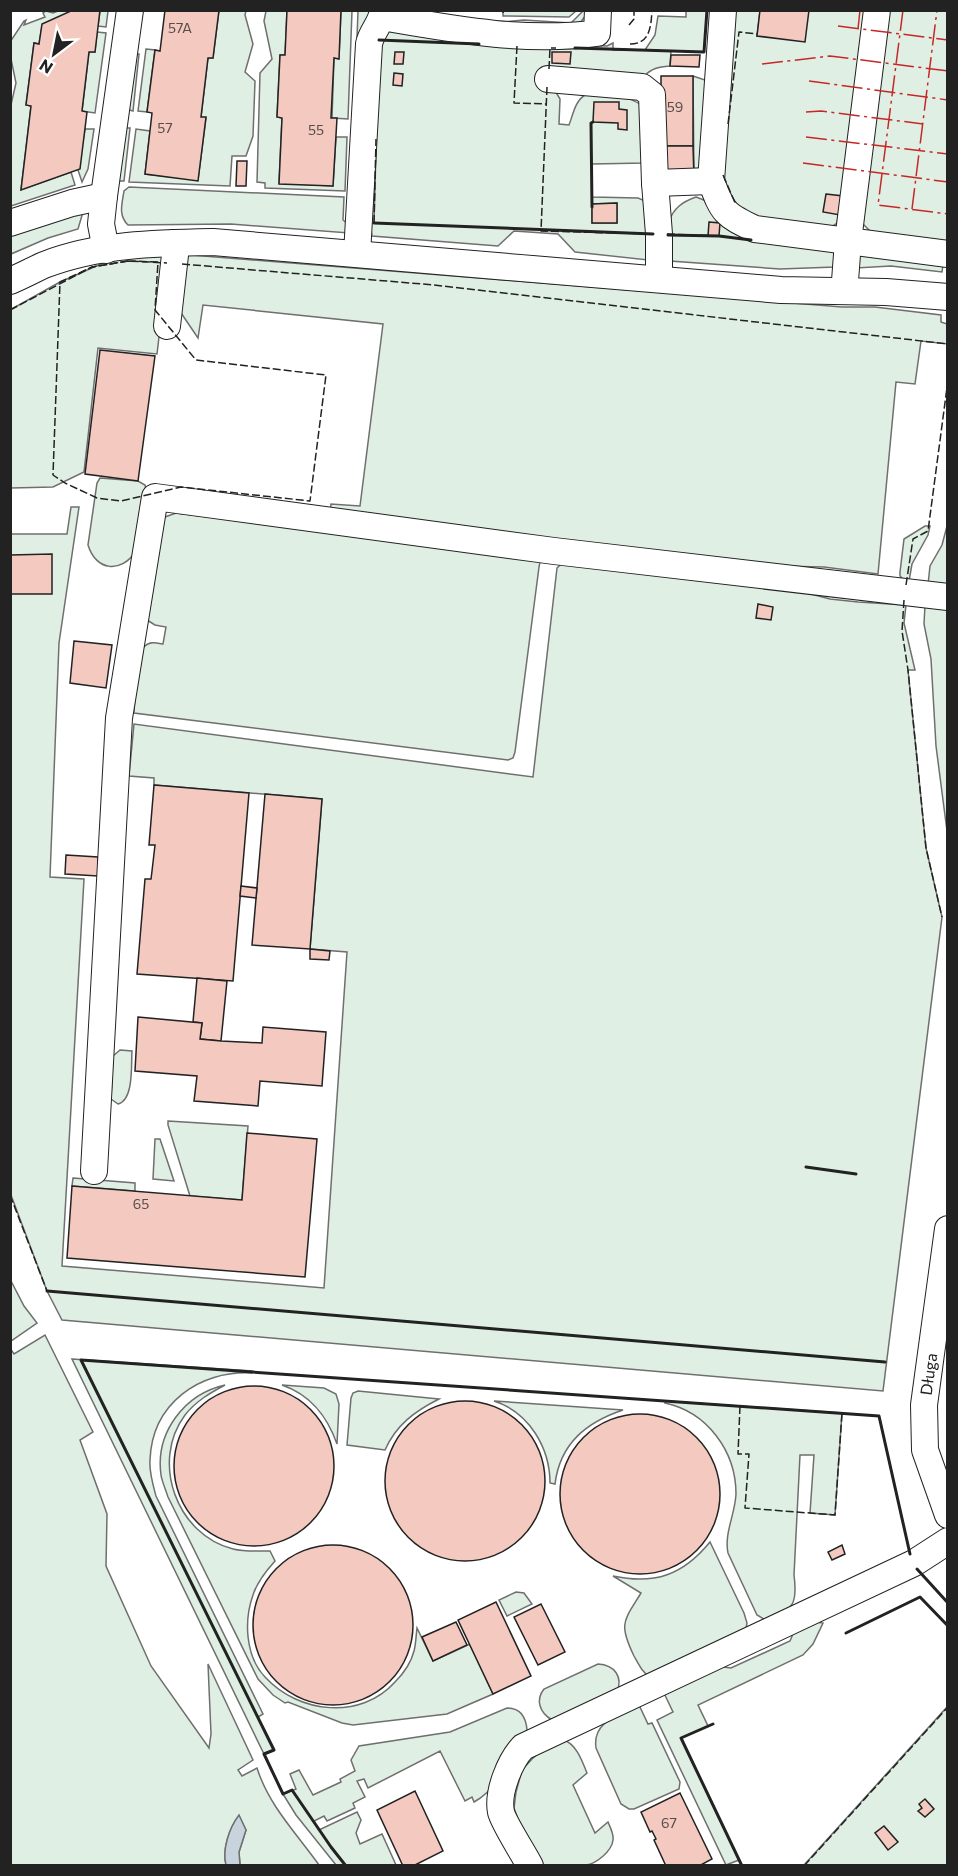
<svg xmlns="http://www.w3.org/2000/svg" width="958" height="1876" font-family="Commissioner,sans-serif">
<rect width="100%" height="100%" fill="#fff"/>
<g fill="#e0efe3" stroke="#6f6f6f" stroke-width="1.5" fill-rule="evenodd">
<path d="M46,11L53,13L58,11H73L74,30L42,26L39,44L34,43L26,105L31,106L21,190L71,172L75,185L11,206L10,109L16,83L11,59L10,42L24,21L26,20L24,25L45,17L43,13Z"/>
<path d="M100,11H108L106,27L98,26Z"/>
<path d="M219,11H246L245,15L253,44L245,72L255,81L253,136L246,156H232L230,186L129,182L136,129L150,131L145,174L198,180L206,118L201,117L208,58H213Z"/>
<path d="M266,11H287L285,55H280L277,117L282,118L279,183L333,186L336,137H347L345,191L265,188V183L257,182L260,73L272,59L264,21Z"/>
<path d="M341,11H352L348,119L332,118L334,58H339Z"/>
<path d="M358,11H374L354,119Z"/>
<path d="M503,11V10L576,11L569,17L503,16Z"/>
<path d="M583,11H589L580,23L566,27L506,24L504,22L524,20L571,23Z"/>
<path d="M686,11H707L704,52L671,51L670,66C658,67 652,68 643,77L554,89L560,99L559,124L569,125C573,115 575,101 585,95C595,87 632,98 641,105L645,163L592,164V197L638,198L643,200L646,205L648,260L575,252L558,234L514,231L498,246L372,236L370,223H374L379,40L388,31L485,41L607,46L613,43V50H645L655,35L658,16L686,17ZM617,203V223H592V204Z"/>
<path d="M733,11H760L757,36L809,11H872L837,223L831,227L775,224L737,211L721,179Z"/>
<path d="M884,11H947V240L939,244L873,234L863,224Z"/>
<path d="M97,32L106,33L95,113L82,111L89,52H95Z"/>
<path d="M146,49L155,50L147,112L138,111Z"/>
<path d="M133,54H139L133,111L126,109Z"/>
<path d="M693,76L705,80L704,165L694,178Z"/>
<path d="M124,128H130L124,181H117Z"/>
<path d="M85,129H94L88,169L82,182L78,170Z"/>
<path d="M129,187L344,197L343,220L350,226L349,233L231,224L128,225C118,215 122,204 124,191Z"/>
<path d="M696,197L836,251L835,267L780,269L670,261L669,221C674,208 682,202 696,197Z"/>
<path d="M83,212L78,229L48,238L11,254V234Z"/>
<path d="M860,252L943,265L942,272L891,266L856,268Z"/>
<path d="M160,254L168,260L157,354L98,348L84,472L53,487L11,488L10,310L60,282L110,260Z"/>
<path d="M191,255L842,307H875L941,315V322L947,324L948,344L921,341L915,384L896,382L878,574L824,567L775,566L330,514L331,504L360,506L383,324L203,305L198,338L177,307L185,256Z"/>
<path d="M100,478L138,481L145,485L146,489L136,551C121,574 96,571 88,545L97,483Z"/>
<path d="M71,507H79L59,643L50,877L84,879L62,1266L324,1288L347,952L310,949L322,799L154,785V778L129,776L134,724L533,777L557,568L563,562L788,588L830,599L858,602L906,605L904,623L915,670H908L926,848L942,917L883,1391L62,1320L47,1291L11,1195V534H67Z"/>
<path d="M176,513L535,557L540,562L539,567L515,752L513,758L508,760L134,713C135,699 135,654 145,646C150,641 157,643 163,644L166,627L155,625L147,620L159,523L165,517Z"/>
<path d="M925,526H930L928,535L912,564L909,581L904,580L900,576V572L904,539Z"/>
<path d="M947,526V587L928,585L930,566L942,545Z"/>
<path d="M925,605L947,608V831L936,746L931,659L924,624Z"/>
<path d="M120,1050L132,1051C131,1065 134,1100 118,1104L111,1099L113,1056Z"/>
<path d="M168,1121L248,1126L242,1200L190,1196L168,1125Z"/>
<path d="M155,1139H160L174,1181L153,1179Z"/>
<path d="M73,1178L135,1183V1191L72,1186Z"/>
<path d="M10,1279L24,1306L37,1323L11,1341Z"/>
<path d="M45,1335L93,1432L80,1440L107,1514L106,1566L151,1666L209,1748L211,1734L208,1664L253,1760L238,1770L242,1776L257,1768C269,1806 297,1834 319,1865H240L239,1852L246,1830L239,1816C229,1829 222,1850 226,1865H11L10,1348L14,1354Z"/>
<path d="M72,1359L252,1371V1373C199,1370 152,1404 150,1460C149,1472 153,1485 156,1496L263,1714L258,1717L274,1750L264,1754Z"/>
<path d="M225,1385C210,1393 196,1401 185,1415C150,1462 177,1535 233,1549C245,1552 257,1551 270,1551L275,1561C266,1571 257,1582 253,1595C244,1620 245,1656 265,1677C299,1714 361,1720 395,1682C404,1673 411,1663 414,1651C416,1644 416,1635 417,1628L433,1661L470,1644L493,1694L447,1714L353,1725L342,1723L288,1702L285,1703L273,1695L258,1679L168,1497C166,1490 162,1482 161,1475C155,1432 185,1394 225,1385Z"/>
<path d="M282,1385L324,1388L336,1394L339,1404L337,1444C327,1416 311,1395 282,1385Z"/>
<path d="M358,1391L439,1399C415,1411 396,1425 385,1450L347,1445L351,1398L353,1393Z"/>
<path d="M494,1401L623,1410C587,1422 560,1443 555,1484L550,1483C550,1448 529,1412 494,1401Z"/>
<path d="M666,1401L842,1413L835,1515L810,1513L814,1455H800L794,1575C798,1605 793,1609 767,1621L757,1615L728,1553C724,1533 735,1515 736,1494C736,1451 707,1412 665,1403Z"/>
<path d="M710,1542L744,1613L747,1623L745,1634L651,1678C642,1672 639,1665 634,1656C618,1623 624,1621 641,1593L613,1576C655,1585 683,1575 710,1542Z"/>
<path d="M516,1592L524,1593L532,1604L507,1616L499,1600Z"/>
<path d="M816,1622L823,1623L813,1644L803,1655L698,1705L708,1726L681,1738L739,1860L726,1865L657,1720L673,1712L662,1689L716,1666L731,1668L790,1641L795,1629Z"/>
<path d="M598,1664C615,1665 623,1677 617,1692L552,1720C540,1713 535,1700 544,1689Z"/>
<path d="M639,1705L648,1724L652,1723L680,1782L679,1789L634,1809H629L621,1804L596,1748C592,1721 620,1715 639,1705Z"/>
<path d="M947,1707V1865H804Z"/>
<path d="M507,1708C521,1708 526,1717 527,1730C516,1754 497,1790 474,1802L472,1797L465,1801L440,1751L368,1788L364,1779L357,1781L365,1797L353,1803L355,1808L327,1821L324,1816L314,1821L319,1830L357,1812L361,1820L356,1833L360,1844L382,1834L396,1865H336L296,1815L283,1794L296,1789L290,1774L299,1770L313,1795L341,1782L340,1779L355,1771L351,1760L359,1746L450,1732Z"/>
<path d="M564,1740C577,1745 582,1761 587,1773L573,1785L595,1833L608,1822C610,1827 614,1834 613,1840C612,1851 596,1864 586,1865C572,1868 556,1865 542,1865L518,1819L514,1808L516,1792L522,1770L532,1759L542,1750Z"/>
</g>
<path fill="#c7d3dd" stroke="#6f6f6f" stroke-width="1.5" d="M239,1815L246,1830L239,1852L240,1865H226C222,1850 229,1828 239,1815Z"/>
<g fill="#f3c9c0" stroke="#222" stroke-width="1.5">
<path d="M73,10H100L95,52H89L82,111L87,112L80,169L21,190L31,106L26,105L34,43L39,44L42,24Z"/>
<path d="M165,10H219L213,58H208L201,117H206L198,181L145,174L152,113L147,112L155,50L160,51Z"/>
<path d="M287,10H341L339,59L334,58L331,118H337L333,186L279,184L282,118L277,117L280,55H285Z"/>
<path d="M760,10H809L805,42L757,36Z"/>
<path d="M395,52H404L403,64H394Z"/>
<path d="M552,52H571L570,64L552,63Z"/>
<path d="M671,55H700L699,67L670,66Z"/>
<path d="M394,73L403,74L402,86L393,85Z"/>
<rect x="661" y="76" width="32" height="70"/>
<path d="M594,102H619V109L627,110V130L618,129V123L593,122Z"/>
<path d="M659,146H693L694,178H660Z"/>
<path d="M237,161H247L246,186H236Z"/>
<path d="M826,194L843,196L840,215L823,212Z"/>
<path d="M617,203V223H592V204Z"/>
<path d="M709,222L720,223L719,236H708Z"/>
<path d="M100,350L155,356L138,481L85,474Z"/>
<path d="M52,554V594H10V555Z"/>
<path d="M758,604L773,607L771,620L756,618Z"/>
<path d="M74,641L112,645L106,688L70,683Z"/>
<path d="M154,785L249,793L233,981L137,974L145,879H151L152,871L155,845H149Z"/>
<path d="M265,794L322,799L310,949L252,945Z"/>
<path d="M66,855L98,857V876L65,874Z"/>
<path d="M241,886L257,888L256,898L240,896Z"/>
<path d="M310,949L330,951L329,960L310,959Z"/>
<path d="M197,978L227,981L221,1041L200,1039L202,1023L193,1022Z"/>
<path d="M138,1017L202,1023L200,1039L221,1041L262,1043L263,1027L326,1032L322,1086L260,1081L258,1106L194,1101L197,1076L135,1071Z"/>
<path d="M247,1133L317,1139L305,1277L67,1258L72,1186L242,1200Z"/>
<circle cx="254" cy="1466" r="80"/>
<circle cx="465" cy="1481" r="80"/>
<circle cx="640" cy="1494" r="80"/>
<circle cx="333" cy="1625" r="80"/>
<path d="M842,1545L845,1554L832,1560L828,1552Z"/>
<path d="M496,1602L531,1676L493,1694L458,1620Z"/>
<path d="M541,1604L565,1652L538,1665L514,1617Z"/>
<path d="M456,1622L467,1645L433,1661L422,1637Z"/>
<path d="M415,1791L443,1851L413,1866H403L377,1810Z"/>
<path d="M680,1793L712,1859L699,1866H666L654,1840L656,1839L652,1831L650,1832L641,1812Z"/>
<path d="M925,1799L934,1809L925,1817L918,1811L922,1808L919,1804Z"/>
<path d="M884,1826L898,1842L888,1850L875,1833Z"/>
</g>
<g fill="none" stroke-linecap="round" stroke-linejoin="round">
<defs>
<g id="minor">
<path d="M723,10L711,181C723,213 725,215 755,229L948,254"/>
<path d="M382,17C452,29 526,43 597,33L598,10"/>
<path d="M548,79L642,87L652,95L655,183L711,181"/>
<path d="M655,183L659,234V278"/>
<path d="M10,223L72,203L104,196"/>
<path d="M106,250L101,224L104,196L130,10"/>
<path d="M357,254L369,44C371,32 382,23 383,10"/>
<path d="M10,281C22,276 33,270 44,265C98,244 157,243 213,242L781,290L886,292L948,297"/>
<path d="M847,291L845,281L848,241L877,10"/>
<path d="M167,326L175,255L174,243"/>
<path d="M94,1171L119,718L155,497L554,551L948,597"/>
<path d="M948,1229L924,1405L925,1450L948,1515"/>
<path d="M530,1866C524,1854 503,1822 501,1812C497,1792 510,1761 523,1747L914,1563L948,1541"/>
</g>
</defs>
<use href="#minor" stroke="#222" stroke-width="28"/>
<use href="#minor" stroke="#fff" stroke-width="26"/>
<path stroke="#222" stroke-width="1.5" d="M948,678V755"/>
<g stroke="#222" stroke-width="1.5" stroke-dasharray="8 3" stroke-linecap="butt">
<path d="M482,10V11"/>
<path d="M503,13V10"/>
<path d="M629,25L634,19V10"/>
<path d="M630,44C650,44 651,27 652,10"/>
<path d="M517,46L514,103L547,104"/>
<path d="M574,48L704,52L707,10"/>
<path d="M549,69L550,48H556"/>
<path d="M547,87L541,231L652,234"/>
<path d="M728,124L739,32L757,34"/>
<path d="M723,175L736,205"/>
<path d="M374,223L376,139"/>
<path d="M667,234L719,236L751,240"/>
<path d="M128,261L158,262L155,310L196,360L326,375L310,501L181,487L121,501L97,498L65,483L53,475L60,282L92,267Z"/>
<path d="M182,264L434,285L948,344"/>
<path d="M10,310L92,267L128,261L167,263"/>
<path d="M906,585L913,539L928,531L948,380"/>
<path d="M904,600L902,631L908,670L926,848L942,917"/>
<path d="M10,1195L47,1291"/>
<path d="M740,1406L738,1454H749L745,1508L835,1515L842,1413"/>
<path d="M804,1866L948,1707"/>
</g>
<g stroke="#222" stroke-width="3">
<path d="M379,40L479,44"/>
<path d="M575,48L704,52L707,10"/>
<path d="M592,207L591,123L593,122"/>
<path d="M374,223L653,234"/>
<path d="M668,235L719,236L751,240"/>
<path d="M806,1167L856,1174"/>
<path d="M47,1291L885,1362"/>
<path d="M917,1569L948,1603"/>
<path d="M846,1633L920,1597L948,1626"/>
<path d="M713,1724L681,1738L742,1866"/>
<path d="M346,1866L331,1847L292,1790L283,1794L264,1754L274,1750L81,1360L879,1416L910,1554"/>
</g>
<g stroke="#c62828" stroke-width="1.5" stroke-dasharray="21 4.5 3 4.5" stroke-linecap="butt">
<path d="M903,10L878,205L948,214"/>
<path d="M838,26L948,40"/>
<path d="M858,29L860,10"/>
<path d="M762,64L830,56L948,71"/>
<path d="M809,81L948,100"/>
<path d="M806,112L821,111L923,124"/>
<path d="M806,137L948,154"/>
<path d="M803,163L948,182"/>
<path d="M912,209L937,10"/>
</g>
</g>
<g text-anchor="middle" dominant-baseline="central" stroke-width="4.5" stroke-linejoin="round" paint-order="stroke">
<g font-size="14" fill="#564c4a">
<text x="180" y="27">57A</text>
<text x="675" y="106">59</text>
<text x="165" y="127">57</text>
<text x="316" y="129">55</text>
<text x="141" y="1203">65</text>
<text x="669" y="1822">67</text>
</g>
<g font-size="16" fill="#222" stroke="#fff">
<text transform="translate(928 1374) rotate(-82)">Długa</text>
</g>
</g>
<rect width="958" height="1876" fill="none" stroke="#222222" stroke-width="24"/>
<g transform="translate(54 54) rotate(212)" stroke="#ffffff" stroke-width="4.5" paint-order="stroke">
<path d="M0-4.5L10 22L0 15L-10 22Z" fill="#222222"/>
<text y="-9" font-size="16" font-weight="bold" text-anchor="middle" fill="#222222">N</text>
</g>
</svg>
